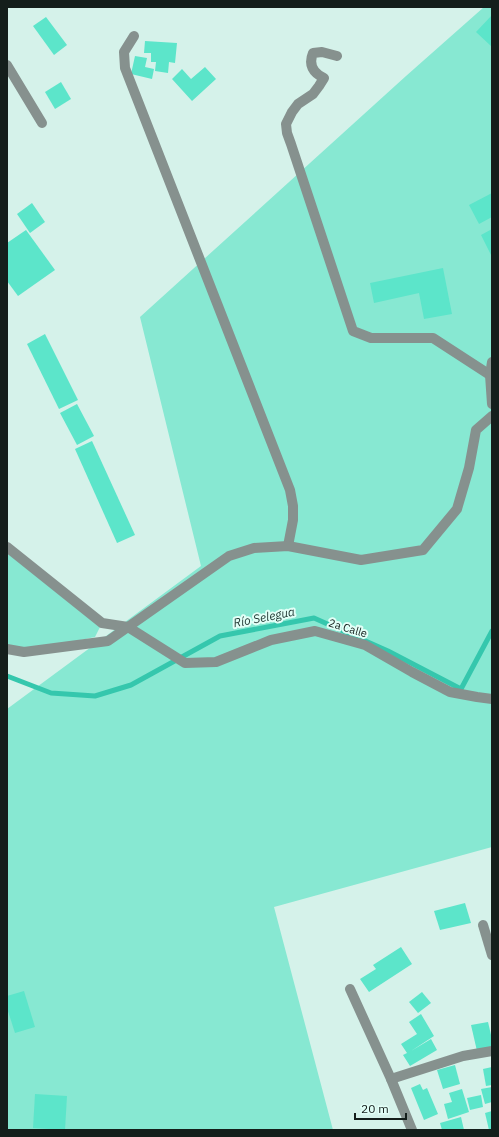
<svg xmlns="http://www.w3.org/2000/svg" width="499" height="1137" font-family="'IBM Plex Sans',sans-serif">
<rect width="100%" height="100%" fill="#d5f2ea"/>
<g fill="#87e8d2">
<path d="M484,7H492V847L274,907L333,1130H7V709L201,566L140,317L406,76Z"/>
<path d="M7,545L102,623L95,637L28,651L7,648Z"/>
</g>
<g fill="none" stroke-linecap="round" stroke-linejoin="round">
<path stroke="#35c7ad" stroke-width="5" d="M7,676L51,693L95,696L131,685L220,636L314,618L388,651L461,689L492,631"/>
</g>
<g fill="#5ce5ca">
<path d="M492,15V47L476,32Z"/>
<path d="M46,17L67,45L54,55L33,26Z"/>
<path d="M145,41L177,43L175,63L169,62L168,73L155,71L156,62H151V53H144Z"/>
<path d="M135,56L147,58L145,67L154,69L152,79L131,74Z"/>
<path d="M205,67L216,79L192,101L172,79L182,69L191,79Z"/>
<path d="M61,82L71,99L55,109L45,92Z"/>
<path d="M492,193V217L479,224L469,205Z"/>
<path d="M32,203L45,222L30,233L17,214Z"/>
<path d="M492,229V257L481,235Z"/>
<path d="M26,230L55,270L18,296L7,281V243Z"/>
<path d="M443,268L452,314L424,319L419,293L374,303L370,283Z"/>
<path d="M45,334L78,400L59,409L27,344Z"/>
<path d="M77,404L94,436L77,445L60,413Z"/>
<path d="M92,441L135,535L117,543L75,449Z"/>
<path d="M465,903L471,923L440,930L434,911Z"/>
<path d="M401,947L412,964L369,992L360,979L376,969L373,965Z"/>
<path d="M24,991L35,1027L15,1033L7,1008V996Z"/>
<path d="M422,992L431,1003L418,1013L409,1002Z"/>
<path d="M421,1014L434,1036L411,1051L431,1039L437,1050L410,1066L403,1055L407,1053L401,1044L417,1034L409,1022Z"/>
<path d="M488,1022L492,1039V1047L477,1051L471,1025Z"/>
<path d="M455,1065L460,1084L443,1089L437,1070Z"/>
<path d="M492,1067V1085L486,1086L483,1069Z"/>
<path d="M420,1084L423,1090L427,1088L438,1114L424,1120L411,1088Z"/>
<path d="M492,1087V1102L485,1104L481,1089Z"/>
<path d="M462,1089L469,1112L448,1119L444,1104L452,1102L449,1093Z"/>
<path d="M35,1094L67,1096L65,1130L33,1128Z"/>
<path d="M481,1095L483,1107L470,1110L467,1098Z"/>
<path d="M492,1111V1130H489L485,1113Z"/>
<path d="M461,1117L464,1130H442L440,1123Z"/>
</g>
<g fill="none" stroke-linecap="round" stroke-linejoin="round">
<g stroke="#86918e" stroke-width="10">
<path d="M134,36L124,52L125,68L290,490L293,506V520L288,546"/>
<path d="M337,56L322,52L313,53C308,65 313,73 324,78L319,86L313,94L298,104L292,112L286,124L287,133L291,144L353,331L371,338H433L490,375"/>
<path d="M7,65L42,123"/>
<path d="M492,362L490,375L492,404"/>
<path d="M7,547L102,623L128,627L185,663L216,662L271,640L315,631L365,645L412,672L450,692L477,697L492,699"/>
<path d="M7,649L24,652L108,641L229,556L254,548L288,546L361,560L423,550L457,509L469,468L476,430L492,416"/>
<path d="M483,925L492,955"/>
<path d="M350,989L391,1079L412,1130"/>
<path d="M391,1079L463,1056L492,1051"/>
</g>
</g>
<g text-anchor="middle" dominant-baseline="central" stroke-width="4" stroke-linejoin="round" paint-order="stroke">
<g font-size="11" fill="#141e1b" stroke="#e2fff7">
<text transform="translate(348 628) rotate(17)">2a Calle</text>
</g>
<g font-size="12" font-style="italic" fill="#1e3530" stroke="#e2fff7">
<text transform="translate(264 617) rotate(-11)">Río Selegua</text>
</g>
</g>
<rect width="499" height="1137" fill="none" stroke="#141e1b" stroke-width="16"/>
<path d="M355 1113v6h51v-6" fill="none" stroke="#141e1b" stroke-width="2"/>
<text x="361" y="1113" font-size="12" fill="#141e1b" stroke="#e2fff7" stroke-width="3" paint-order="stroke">20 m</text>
</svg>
